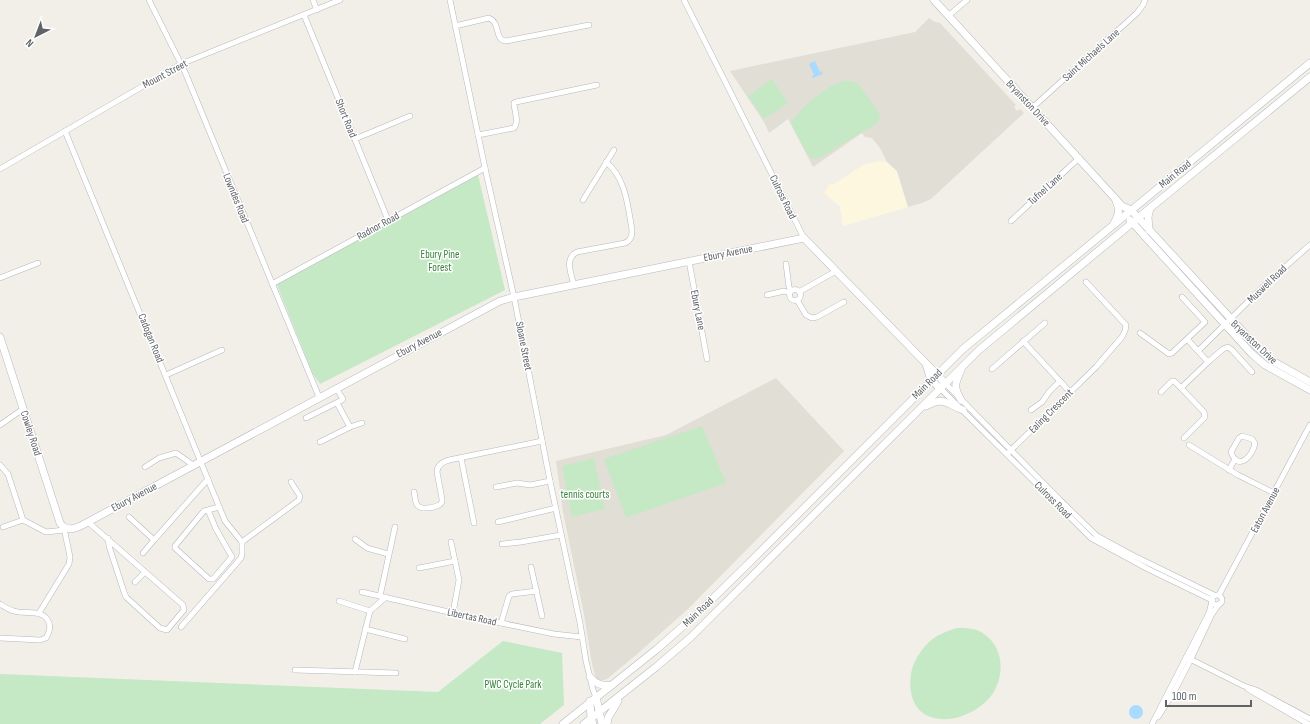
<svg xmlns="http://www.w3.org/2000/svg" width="1310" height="724" font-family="'Sofia Sans Condensed',sans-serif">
<rect width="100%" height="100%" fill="#f1efe8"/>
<path fill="#fef7e0" d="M881,161L887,162L897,171L908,207L843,226L840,207L824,193L830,184H834L865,164Z"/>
<g fill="#e1ded6">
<path d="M929,18L935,22L940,23L1016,105L1014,107L1017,111L1020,109L1024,113L931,199L922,203L908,207L897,171L887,162L880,148L872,138L865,137L862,133L813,167L788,119L769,133L764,122L730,71L915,32Z"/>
<path d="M776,378L844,451L688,609L636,655L607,679L600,681L596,678L592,664L584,614L563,512L556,461L666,435Z"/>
</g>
<g fill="#c5e8c5">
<path d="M772,79L788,103L764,119L748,96Z"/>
<path d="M843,81C848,81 854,81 858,84C861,87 879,112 880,115C880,119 878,121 876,124L819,158L813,159L808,155L791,123L792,121C805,104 822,89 843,81Z"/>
<path d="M478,175L505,290L320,384L313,374L275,280L390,223Z"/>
<path d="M702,426L726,483L626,518L604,459Z"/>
<path d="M594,458L605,509L572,517L562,466Z"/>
<path d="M957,628C965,628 974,628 981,632C1004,645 1006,676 991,696C977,713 952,724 931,717C910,711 907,684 913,666C916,658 922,649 928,643C936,635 947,631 957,628Z"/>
<path d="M503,641L562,653L564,705L540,724H0V674L438,692Z"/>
</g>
<g fill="#aadaff">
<path d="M815,61L820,72L822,71L823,74L813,78L812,76L814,75L809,64Z"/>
<circle cx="1136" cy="712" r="7"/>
</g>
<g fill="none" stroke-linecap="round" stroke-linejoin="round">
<defs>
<g id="street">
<path d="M149,0L185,72L319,397"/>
<path d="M313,0L317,10"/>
<path d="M450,0L485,168L514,297L550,481L580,623L586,661L593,690L596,697"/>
<path d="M684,0L804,238"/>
<path d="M304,15L388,220"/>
<path d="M948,16L967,0"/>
<path d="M455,26L489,18C501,23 494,40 506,41L589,25"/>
<path d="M1032,108L1137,13L1143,5L1145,0"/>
<path d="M65,131L225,521L242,542"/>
<path d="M478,135L514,128C519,122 515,112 514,105V103L516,102L597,85"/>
<path d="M355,139L410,116"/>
<path d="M0,169L181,64L340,0"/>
<path d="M583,200L614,150"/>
<path d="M1011,221L1079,158"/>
<path d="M689,261L707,359"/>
<path d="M786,264L789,287L791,291"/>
<path d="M0,278L38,263"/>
<path d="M272,284L485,168"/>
<path d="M574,285C571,273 564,259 577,252L625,243C631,240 632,236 632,230C628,207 626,178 606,162"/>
<circle cx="795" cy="295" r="5.5"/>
<path d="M799,292L836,271"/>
<path d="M767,295L784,291L790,293"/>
<path d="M1182,297L1205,322L1187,339"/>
<path d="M797,300L806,315L812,318L817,317L844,302"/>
<path d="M1140,333L1169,354L1172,353L1187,339L1198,351"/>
<path d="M1023,341L1070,392"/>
<path d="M1208,362L1223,349L1228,347L1232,350L1252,372"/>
<path d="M992,369L1045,323"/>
<path d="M166,375L222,350"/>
<path d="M945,383L1060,500L1097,536L1132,555L1214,595"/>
<path d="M940,388L1091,538L1148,569L1212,600"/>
<path d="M1161,392L1172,381H1174L1181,388"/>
<path d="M337,403L350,427"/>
<path d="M1031,410L1042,402L1049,392L1060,381"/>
<path d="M306,418L342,400L343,399L336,388"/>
<path d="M0,425L23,409"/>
<path d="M1242,436L1252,439L1255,443C1253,456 1238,472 1231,452L1239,438Z"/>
<path d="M1184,438L1205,417L1204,412L1181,388L1208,362L1198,351L1268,282L1310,245"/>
<path d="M320,442L350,427L362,423"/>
<path d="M1189,445L1238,475L1274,493"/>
<path d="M1009,452L1096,367L1122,337L1125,331L1126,325L1086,282"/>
<path d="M461,458L474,523"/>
<path d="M0,465L8,474L23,520L46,532L65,530"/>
<path d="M145,467L159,458L176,453L193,465"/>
<path d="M1229,470L1235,459"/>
<path d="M496,487L517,483L530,485L550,481"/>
<path d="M414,492C415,496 415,502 417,505C421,510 434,508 439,505C442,503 442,502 442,499L437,472C437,465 442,462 449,460L542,441"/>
<path d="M208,510L216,529L232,557L213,579H209L175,548V546L203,512L204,511L219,507"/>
<path d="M129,517L154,540L208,479"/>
<path d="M88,522L183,605L184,610L167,630L160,628L126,597L124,592L109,546L108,538"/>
<path d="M498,522L556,508"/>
<path d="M3,527L23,520"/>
<path d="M355,539L367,548L388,554"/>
<path d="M242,542L299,500L300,496L291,482"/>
<path d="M451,542L459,580L453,613"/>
<path d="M502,544L521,542L561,535"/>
<path d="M143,553L154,540"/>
<path d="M531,567L542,616"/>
<path d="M419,568L455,561"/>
<path d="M135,582L145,572"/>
<path d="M362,592L453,613L554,634L582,637"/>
<path d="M1219,595L1310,425"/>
<circle cx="1217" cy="600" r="5"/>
<path d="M380,596L395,527"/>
<path d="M339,601L370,611"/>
<path d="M0,604C5,607 9,610 14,611C26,615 44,608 49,623C51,628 49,633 46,638L40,640L0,638"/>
<path d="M39,613L69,564L70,557L64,528"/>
<path d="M501,623L509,596L512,594L537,591"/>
<path d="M181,627L241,558L242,554V542"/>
<path d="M365,629L405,639"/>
<path d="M1186,657L1244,686L1256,690L1310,719"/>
<path d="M295,670L396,673"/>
<path d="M355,672L370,611L386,597"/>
<path d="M1248,689L1308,724"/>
<path d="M1158,717L1174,692L1191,659L1212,614L1219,604"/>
<path d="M1152,724L1209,613L1212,601"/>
</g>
<g id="secondary">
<path d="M934,0L1122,206L1131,210L1256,346L1271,360L1310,382"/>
<path d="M1130,220L1252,354L1265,365L1310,390"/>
<path d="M1114,223C1119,215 1120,210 1116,201"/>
<path d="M1149,230L1148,217L1150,208"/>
<path d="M0,337L60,523C68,534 79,527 88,522L500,301L514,297L804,238L945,383"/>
<path d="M926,364L931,380L940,388"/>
<path d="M961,370C955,383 953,387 961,400"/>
<path d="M926,406C945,396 946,404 963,410"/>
<path d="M590,677C596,684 602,687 612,685"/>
<path d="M596,697L602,724"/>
<path d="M590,701L591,718L593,724"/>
<path d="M563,724L657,649L697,614L748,564L963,349L1310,63"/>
<path d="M584,724L656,667L690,638L979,350L1138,218L1310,77"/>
<path d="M607,724L608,718L618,701"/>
</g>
</defs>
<use href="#street" stroke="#b5b8bc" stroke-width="6"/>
<use href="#secondary" stroke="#b6babf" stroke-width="8"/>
<use href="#street" stroke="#fff" stroke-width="5"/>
<use href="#secondary" stroke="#fff" stroke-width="7"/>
</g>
<g text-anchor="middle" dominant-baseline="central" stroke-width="3" stroke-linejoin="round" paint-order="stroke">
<g font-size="11" fill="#5f6368" stroke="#fff">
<text transform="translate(1091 55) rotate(-42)">Saint Michaels Lane</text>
<text transform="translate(165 74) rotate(-28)">Mount Street</text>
<text transform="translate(1028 103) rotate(47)">Bryanston Drive</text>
<text transform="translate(346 118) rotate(68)">Short Road</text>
<text transform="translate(1175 174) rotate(-39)">Main Road</text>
<text transform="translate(1045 189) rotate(-42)">Tufnel Lane</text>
<text transform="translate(783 197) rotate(64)">Culross Road</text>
<text transform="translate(236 198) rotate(68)">Lowndes Road</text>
<text transform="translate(378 226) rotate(-29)">Radnor Road</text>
<text transform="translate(728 253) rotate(-11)">Ebury Avenue</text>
<text transform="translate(1267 284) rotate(-44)">Muswell Road</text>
<text transform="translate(698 310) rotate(79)">Ebury Lane</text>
<text transform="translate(151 338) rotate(68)">Cadogan Road</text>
<text transform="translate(1254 342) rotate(43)">Bryanston Drive</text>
<text transform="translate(419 343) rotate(-28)">Ebury Avenue</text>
<text transform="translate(524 346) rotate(79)">Sloane Street</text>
<text transform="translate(927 384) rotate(-45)">Main Road</text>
<text transform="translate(1051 411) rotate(-45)">Ealing Crescent</text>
<text transform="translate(31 433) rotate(72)">Cowley Road</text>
<text transform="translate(134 497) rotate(-28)">Ebury Avenue</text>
<text transform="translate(1053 500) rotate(45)">Culross Road</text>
<text transform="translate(1265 510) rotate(-62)">Eaton Avenue</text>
<text transform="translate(698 612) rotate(-43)">Main Road</text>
<text transform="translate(472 617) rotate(12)">Libertas Road</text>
</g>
<g font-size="11" fill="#348238" stroke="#fff">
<text x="440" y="254">Ebury Pine<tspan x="440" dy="13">Forest</tspan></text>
<text x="585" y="494">tennis courts</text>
<text x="513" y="684">PWC Cycle Park</text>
</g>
</g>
<g transform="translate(36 36) rotate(222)" stroke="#ffffff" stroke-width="3" paint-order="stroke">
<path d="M0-3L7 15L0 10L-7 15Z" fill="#5f6368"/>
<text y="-6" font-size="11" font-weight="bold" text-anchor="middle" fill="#5f6368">N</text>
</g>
<path d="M1166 700v6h85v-6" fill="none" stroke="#5f6368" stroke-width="2"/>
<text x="1172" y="700" font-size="12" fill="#5f6368" stroke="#ffffff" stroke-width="3" paint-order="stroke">100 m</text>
</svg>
